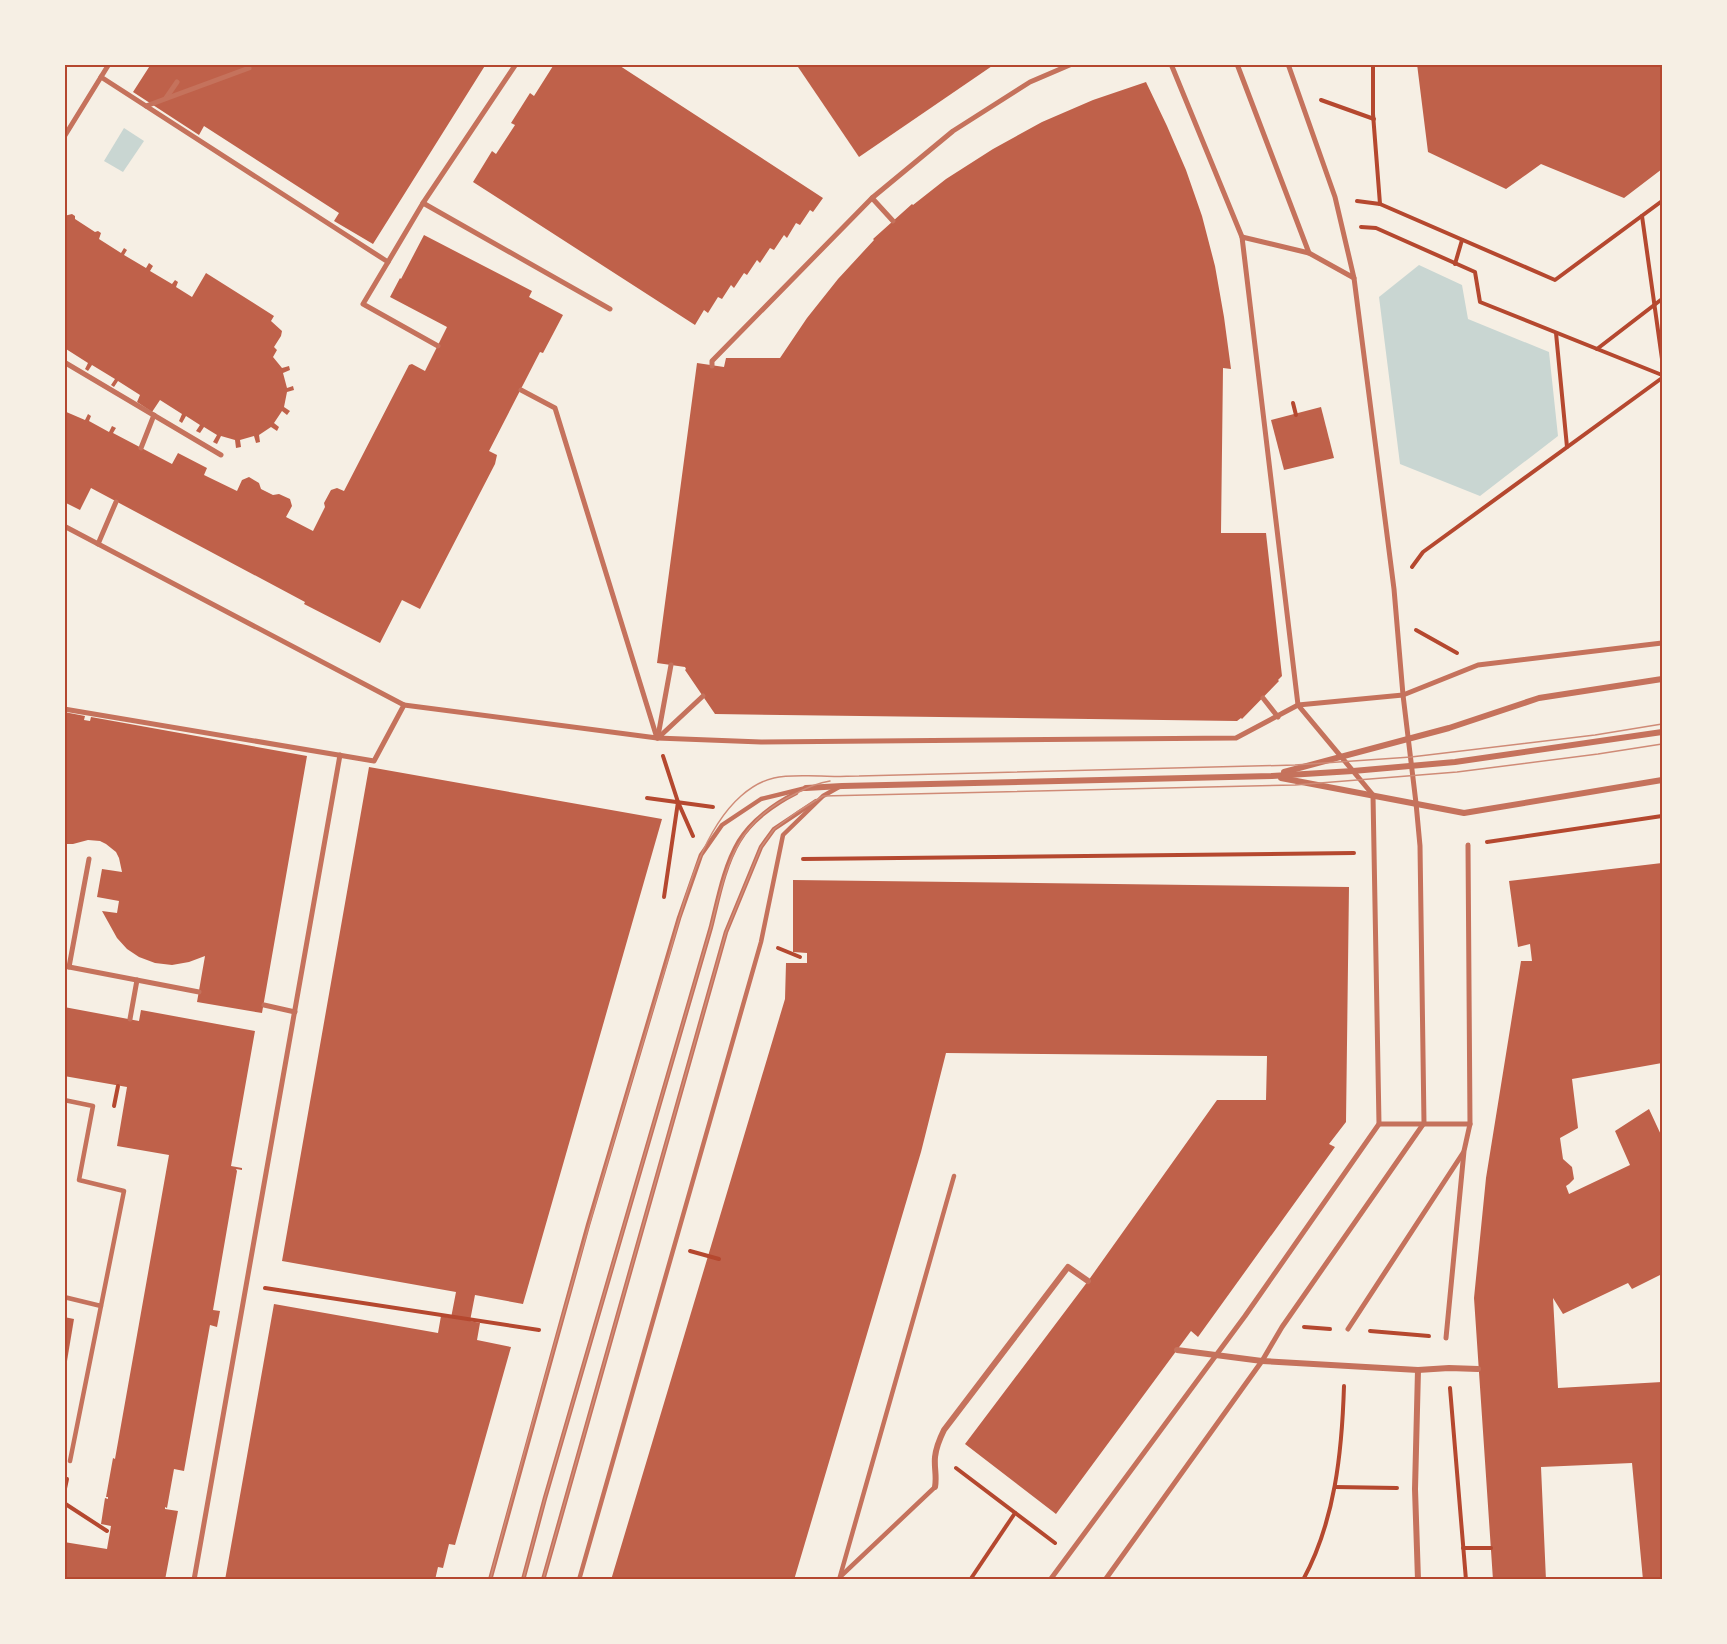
<svg xmlns="http://www.w3.org/2000/svg" width="1727" height="1644" font-family="Cabin,sans-serif">
<rect width="100%" height="100%" fill="#f6efe4"/>
<g fill="#c9d6d2">
<path d="M124,128L144,141L123,172L104,161Z"/>
<path d="M1419,265L1462,285L1468,319L1549,352L1558,436L1480,496L1400,464L1379,297Z"/>
</g>
<g fill="#bf614a">
<path d="M151,64H486L373,244L334,221L339,213L204,126L199,135L133,92Z"/>
<path d="M551,64H617L823,198L813,212L810,210L800,225L796,223L787,238L784,235L774,250L770,248L760,263L757,260L747,275L744,273L734,288L731,285L722,299L718,297L708,313L704,310L695,325L473,182L492,151L496,154L515,125L511,123L530,93L534,96L553,66Z"/>
<path d="M796,64H995L859,157Z"/>
<path d="M1417,64H1662V169L1624,198L1541,164L1506,189L1428,152Z"/>
<path d="M1146,82L1167,126L1186,170L1202,216L1215,266L1224,317L1231,369L1223,368L1221,533H1266L1282,676L1278,680L1279,681L1242,719L1241,718L1237,721L715,714L685,670L686,669L685,667L657,663L697,363L724,367L726,358H780L807,318L838,279L874,240L873,239L912,204L913,205L946,179L993,149L1042,122L1093,100Z"/>
<path d="M72,214L75,216V219L95,232L98,231L101,233L99,239L121,253L124,248L127,250L124,255L146,268L149,263L153,266L150,271L172,284L175,280L178,282L176,287L192,297L206,273L274,316L271,321L282,331L281,336L274,347L277,350L273,357L282,368L289,366L290,370L283,373L287,388L293,386L294,390L287,392L284,407L290,411L287,415L282,411L274,423L279,427L277,431L271,427L259,435L260,442L256,443L254,436L240,440L241,447L236,448L235,440L221,436L217,444L213,442L217,435L204,427L200,433L196,431L200,425L186,416L182,423L179,421L182,414L160,400L152,412L137,402L140,395L118,381L114,387L111,385L115,379L92,365L88,371L85,369L88,363L66,349L64,351V216Z"/>
<path d="M424,235L532,291L529,297L563,315L543,353L540,352L489,451L497,455L495,464L420,609L402,600L380,643L304,604L305,602L91,488L80,510L64,502V411L85,420L88,414L91,416L89,421L109,432L112,426L116,428L113,433L172,464L178,453L207,468L204,475L237,491L242,480L249,477L259,483L261,489L273,495L279,494L290,499L292,506L286,517L313,531L325,507L324,503L331,490L337,488L344,491L409,365L412,364L425,371L447,327L390,297L400,278L401,279Z"/>
<path d="M1321,407L1334,458L1284,470L1271,420Z"/>
<path d="M64,712L85,716L84,720L90,721L91,717L307,756L262,1013L197,1002L205,956L189,962L172,965L155,963L139,957L127,949L117,938L102,911L117,913L119,901L97,897L102,869L122,872L119,858L116,852L106,844L100,841L88,840L73,844H66L67,841H64Z"/>
<path d="M369,767L662,819L523,1304L475,1295L470,1321L480,1323L477,1340L511,1347L455,1545L449,1544L443,1568L438,1567L435,1580H225L274,1304L438,1333L441,1316L451,1318L456,1292L282,1261Z"/>
<path d="M1662,863V1063L1572,1079L1578,1128L1560,1138L1563,1159L1572,1167L1574,1179L1569,1184L1566,1186L1569,1194L1630,1165L1615,1131L1649,1109L1662,1137V1274L1632,1289L1628,1283L1563,1314L1553,1298L1558,1388L1662,1382V1580H1643L1632,1463L1541,1467L1546,1580H1493L1474,1298L1486,1178L1521,961H1532L1530,944L1518,947L1509,881Z"/>
<path d="M793,880L1349,887L1346,1122L1329,1144L1335,1147L1198,1337L1191,1331L1056,1514L965,1444L1088,1281L1217,1100H1266L1267,1056L946,1053L921,1152L794,1580H611L785,999L786,963H807V953L793,952Z"/>
<path d="M64,1007L139,1021L141,1010L255,1031L231,1166L242,1168V1170L236,1169L237,1171L213,1310L220,1311L217,1327L210,1325L184,1471L174,1469L167,1508L165,1507V1509L178,1511L165,1580H64V1542L107,1549L111,1526L101,1524L105,1498L108,1499V1497H106L113,1458L115,1459L169,1155L117,1146L127,1087L64,1076Z"/>
<path d="M64,1317L74,1319L66,1367H64Z"/>
</g>
<g fill="none" stroke-linecap="round" stroke-linejoin="round">
<g stroke="#b5482f" stroke-width="4">
<path d="M1373,64V114L1380,204"/>
<path d="M1321,100L1374,119"/>
<path d="M1357,201L1380,204L1555,280L1662,201"/>
<path d="M1642,216L1662,359"/>
<path d="M1361,227L1376,228L1475,272L1480,302L1662,375"/>
<path d="M1455,264L1462,240"/>
<path d="M1556,333L1567,447"/>
<path d="M1597,349L1662,299"/>
<path d="M1293,403L1296,415"/>
<path d="M1412,567L1423,552L1662,378"/>
<path d="M1416,630L1457,653"/>
<path d="M663,756L678,802L693,836"/>
<path d="M647,798L713,807"/>
<path d="M1487,842L1662,816"/>
<path d="M803,859L1354,853"/>
<path d="M664,897L678,802"/>
<path d="M778,948L800,957"/>
<path d="M114,1106L118,1086"/>
<path d="M690,1251L719,1259"/>
<path d="M265,1288L539,1330"/>
<path d="M1304,1327L1330,1329"/>
<path d="M1370,1331L1429,1336"/>
<path d="M1450,1388L1466,1580"/>
<path d="M956,1468L1055,1543"/>
<path d="M1335,1487L1397,1488"/>
<path d="M64,1493L67,1479"/>
<path d="M64,1503L107,1531"/>
<path d="M1463,1548H1491"/>
<path d="M970,1580L1015,1513"/>
<path d="M1303,1580C1335,1521 1342,1452 1344,1386"/>
</g>
<g stroke="#c5725c" stroke-width="4.5">
<path d="M64,1100L93,1106L79,1180L124,1191L70,1461"/>
<path d="M64,1297L101,1306"/>
<path d="M841,1576L935,1487"/>
<path d="M490,1580L588,1225L679,918L701,855L722,825L761,799L806,788"/>
<path d="M523,1580L545,1498L711,927C718,899 724,866 739,841C751,821 774,804 796,793"/>
<path d="M543,1580L726,932L761,847L774,829L816,801"/>
<path d="M579,1580L761,942L783,835L823,796L839,787"/>
<path d="M839,1580L954,1176"/>
</g>
<g stroke="#c5725c" stroke-width="5">
<path d="M1171,64L1242,237"/>
<path d="M1237,64L1309,253"/>
<path d="M101,77L388,262L363,304L438,346"/>
<path d="M166,98L177,82"/>
<path d="M146,106L249,68"/>
<path d="M64,137L109,64"/>
<path d="M872,198L893,221"/>
<path d="M423,203L610,309"/>
<path d="M388,262L423,203L516,64"/>
<path d="M64,362L221,455"/>
<path d="M712,366V361L872,198L953,131L1030,82L1072,64"/>
<path d="M521,390L555,408L657,738"/>
<path d="M141,448L154,415"/>
<path d="M64,526L404,705L374,761L64,709"/>
<path d="M98,544L116,502"/>
<path d="M1263,698L1278,717"/>
<path d="M404,705L657,738L761,742L1236,738L1298,705L1403,695L1478,665L1662,643"/>
<path d="M658,736L671,665"/>
<path d="M658,738L703,696"/>
<path d="M64,966L199,992"/>
<path d="M69,967L89,859"/>
<path d="M264,1005L295,1012"/>
<path d="M130,1019L137,980"/>
<path d="M1379,1124H1470"/>
<path d="M1348,1329L1463,1153"/>
<path d="M1446,1338L1464,1151L1470,1124L1468,845"/>
<path d="M194,1580L340,755"/>
<path d="M1050,1580L1245,1316L1379,1124L1373,795L1298,705L1242,237L1309,253L1354,278L1335,197L1288,64"/>
<path d="M1105,1580L1262,1361L1282,1327L1424,1123L1420,846L1416,803L1403,695L1394,589L1354,278"/>
</g>
<g stroke="#c5725c" stroke-width="6">
<path d="M1284,772L1449,728L1539,698L1662,679"/>
<path d="M1281,778L1464,813L1662,780"/>
<path d="M806,788L842,786L1272,776L1353,771L1455,762L1662,732"/>
<path d="M1177,1350L1262,1361L1418,1370L1449,1368L1478,1369"/>
<path d="M935,1487C937,1476 934,1468 935,1457C936,1448 940,1438 944,1430L1068,1267L1088,1281"/>
<path d="M1418,1580L1415,1489L1418,1370"/>
</g>
<g stroke="#cf8b77" stroke-width="1.5">
<path d="M490,1580C536,1407 585,1236 636,1065C647,1028 658,992 669,955C683,905 700,832 741,796C768,772 788,776 821,776C834,777 847,776 859,776L1295,765L1411,757L1595,735L1662,724"/>
<path d="M523,1580L545,1498L711,927C726,868 734,822 795,794C806,788 817,783 830,781"/>
<path d="M543,1580L726,932L761,847L774,829L797,812L823,796L1295,785L1457,772L1598,754L1662,744"/>
</g>
</g>
<rect width="1727" height="1644" fill="none" stroke="#f6efe4" stroke-width="132"/>
<rect x="66" y="66" width="1595" height="1512" fill="none" stroke="#b5482f" stroke-width="2"/>
</svg>
